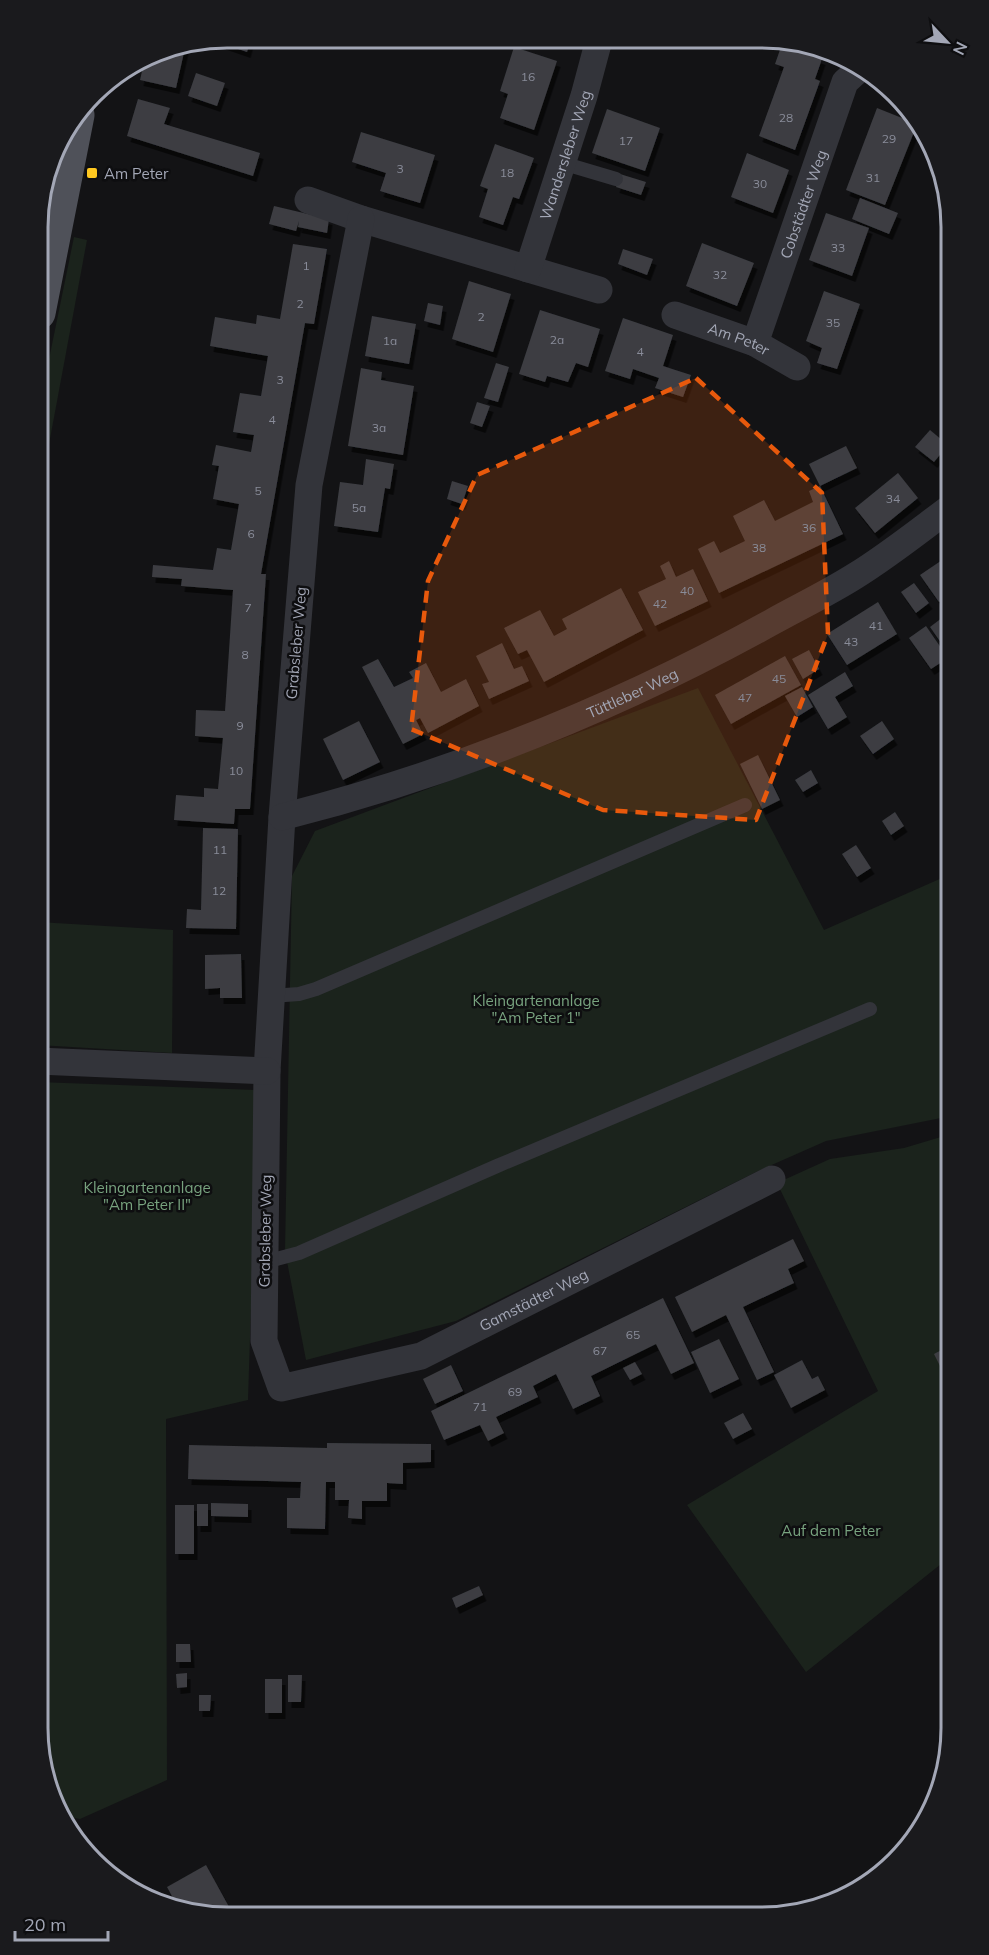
<svg xmlns="http://www.w3.org/2000/svg" width="989" height="1955" font-family="Mulish,sans-serif">
<defs>
<filter id="shadow"><feDropShadow dx="3.5" dy="6" stdDeviation="0" flood-color="#0009"/></filter>
</defs>
<rect width="100%" height="100%" fill="#131315"/>
<g fill="#1b231c">
<path d="M74,237L87,240L39,498V408Z"/>
<path d="M698,688L824,930L951,874V1116L826,1141L756,1172L456,1321L306,1360L285,1251L292,876L315,831Z"/>
<path d="M38,922L173,930L172,1053L38,1045Z"/>
<path d="M38,1082L258,1090L248,1400L166,1419L167,1780L80,1819L65,1816L47,1789L38,1728Z"/>
<path d="M951,1134V1556L806,1672L687,1505L878,1391L777,1183L830,1159L904,1148Z"/>
</g>
<g fill="#3c3d42" filter="url(#shadow)">
<path d="M227,37L251,38L247,52L212,40Z"/>
<path d="M782,44L822,59L815,79L820,81L795,150L759,136L784,67L775,64Z"/>
<path d="M179,47L185,48L176,88L140,80L145,58L155,52Z"/>
<path d="M514,47L557,61L534,130L500,118L508,94L500,91Z"/>
<path d="M196,73L225,83L217,106L188,96Z"/>
<path d="M138,99L170,108L164,124L260,153L253,176L127,136Z"/>
<path d="M877,108L912,122L916,127L885,205L846,190Z"/>
<path d="M607,109L660,128L645,171L592,153Z"/>
<path d="M361,132L435,155L420,203L380,191L386,173L352,162Z"/>
<path d="M495,144L534,158L519,199L513,197L503,225L479,217L488,189L480,186Z"/>
<path d="M747,153L789,170L773,213L731,197Z"/>
<path d="M620,174L646,182L641,195L616,187Z"/>
<path d="M860,198L898,213L889,234L852,219Z"/>
<path d="M274,206L329,219L327,233L298,227L299,221L296,231L269,224Z"/>
<path d="M826,213L869,228L852,276L809,260Z"/>
<path d="M702,243L754,263L737,306L686,286Z"/>
<path d="M293,244L327,249L314,324L305,323L261,574H266L250,809H235L234,824L174,820L176,795L204,797V788L218,789L223,738L195,736L196,710L225,711L233,590L181,586L182,579L152,577L153,565L213,570L217,548L231,550L239,504L213,499L219,466L212,465L216,445L251,452L254,435L233,432L240,393L261,396L268,356L210,346L215,317L256,324L257,315L280,319Z"/>
<path d="M623,249L653,259L647,275L618,264Z"/>
<path d="M469,281L511,294L493,352L452,339Z"/>
<path d="M824,291L860,304L837,369L817,363L822,348L806,341Z"/>
<path d="M428,303L443,306L440,325L424,321Z"/>
<path d="M540,310L600,329L588,367L576,363L568,382L547,376L545,382L519,374Z"/>
<path d="M372,316L416,324L409,364L365,356Z"/>
<path d="M623,318L673,335L663,366L691,375L683,397L655,388L659,378L633,369L630,379L605,371Z"/>
<path d="M496,363L509,367L498,402L484,398Z"/>
<path d="M361,368L382,372L381,380L414,386L403,455L348,446Z"/>
<path d="M477,402L490,406L482,427L470,423Z"/>
<path d="M930,430L948,445L934,462L915,447Z"/>
<path d="M846,446L857,468L820,486L809,464Z"/>
<path d="M366,459L394,464L390,489L385,488L378,532L334,526L340,482L363,485Z"/>
<path d="M898,473L918,498L875,533L855,508Z"/>
<path d="M452,481L468,486L462,504L447,499Z"/>
<path d="M820,486L843,534L719,593L698,549L714,541L720,553L745,541L733,516L764,500L775,521L813,502L809,491Z"/>
<path d="M951,554V593L939,602L920,575Z"/>
<path d="M669,561L676,577L693,569L708,601L655,626L638,592L666,579L660,566Z"/>
<path d="M914,583L929,603L916,613L901,592Z"/>
<path d="M621,588L643,630L544,682L527,650L518,654L504,628L540,610L554,636L567,629L562,619Z"/>
<path d="M878,602L897,634L847,665L827,634Z"/>
<path d="M951,611V657L930,627Z"/>
<path d="M926,626L948,658L931,669L909,638Z"/>
<path d="M502,643L514,669L522,666L529,681L489,699L482,684L489,682L476,656Z"/>
<path d="M809,650L819,669L803,679L792,659Z"/>
<path d="M785,656L801,685L731,724L715,695Z"/>
<path d="M378,659L394,687L413,678L409,672L426,663L441,692L466,679L479,706L428,733L420,718L416,720L423,734L403,744L362,667Z"/>
<path d="M845,672L853,686L835,697L847,717L828,729L808,695Z"/>
<path d="M802,687L813,707L797,717L785,696Z"/>
<path d="M359,721L380,762L343,780L323,739Z"/>
<path d="M882,721L894,739L873,754L860,736Z"/>
<path d="M758,755L780,800L762,809L740,764Z"/>
<path d="M811,770L818,783L803,792L795,780Z"/>
<path d="M895,812L904,826L891,835L882,821Z"/>
<path d="M203,828L238,829L236,929L186,928L187,909L201,910Z"/>
<path d="M856,845L871,868L857,877L842,854Z"/>
<path d="M241,954L242,998H220V988L205,989V955Z"/>
<path d="M793,1239L804,1261L788,1269L794,1283L743,1307L774,1372L757,1380L726,1315L692,1332L675,1297Z"/>
<path d="M663,1298L694,1363L671,1374L656,1344L591,1376L600,1396L573,1409L556,1374L533,1386L538,1397L496,1417L504,1433L488,1441L480,1425L444,1440L431,1411Z"/>
<path d="M719,1339L739,1379L710,1393L691,1352Z"/>
<path d="M951,1345V1370L944,1374L934,1354Z"/>
<path d="M802,1360L812,1379L818,1376L825,1390L791,1408L774,1375Z"/>
<path d="M635,1362L642,1374L630,1380L623,1368Z"/>
<path d="M451,1365L463,1391L435,1404L423,1379Z"/>
<path d="M743,1413L752,1429L733,1439L724,1423Z"/>
<path d="M327,1443L431,1444V1462L403,1463V1484L387,1483V1501H362V1519L348,1518L349,1500H335V1482H326L325,1529L287,1528V1498H300L301,1482L188,1479L189,1445L327,1448Z"/>
<path d="M211,1503L248,1504V1517L211,1516Z"/>
<rect x="197" y="1504" width="11" height="22"/>
<rect x="175" y="1505" width="19" height="49"/>
<path d="M479,1586L483,1595L456,1608L452,1598Z"/>
<path d="M176,1644H190L191,1662H176Z"/>
<path d="M187,1673V1687L177,1688L176,1674Z"/>
<path d="M288,1675H302L301,1702H288Z"/>
<rect x="265" y="1679" width="17" height="34"/>
<path d="M199,1695H211L210,1711H199Z"/>
<path d="M206,1865L234,1916H202L179,1909L167,1887Z"/>
</g>
<g fill="none" stroke-linecap="round" stroke-linejoin="round">
<g stroke="#33343a" stroke-width="14">
<path d="M562,163L616,179"/>
<path d="M271,996L299,994L316,989L745,805"/>
<path d="M265,1262L299,1253L497,1166L870,1009"/>
</g>
<g stroke="#33343a" stroke-width="27">
<path d="M308,200L361,219L599,290"/>
<path id="s1" d="M361,219L309,485L282,817L267,1071L264,1341L281,1388L421,1356L772,1179"/>
<path id="s2" d="M528,269L584,96L599,40"/>
<path id="s3" d="M675,315L755,343L797,367"/>
<path id="s4" d="M755,343L845,82L858,70"/>
<path id="s5" d="M282,817C456,773 615,709 772,622C799,607 828,593 855,576C889,555 920,530 951,507"/>
<path d="M38,1061L267,1071"/>
</g>
<path stroke="#4f5159" stroke-width="33" d="M39,313L78,115"/>
</g>
<path fill="#e8590c" fill-opacity="0.2" stroke="#e8590c" stroke-width="4.5" stroke-dasharray="12 8" stroke-linejoin="round" d="M696,378L822,493L828,634L756,820L603,810L411,729L428,581L477,475Z"/>
<rect fill="#ffc820" stroke="#0e0e10" stroke-width="2" x="86" y="167" width="12" height="12" rx="3"/>
<g text-anchor="middle" dominant-baseline="central" stroke-width="5" stroke-linejoin="round" paint-order="stroke">
<g font-size="12" fill="#898c99">
<text x="528" y="76">16</text>
<text x="786" y="117">28</text>
<text x="889" y="138">29</text>
<text x="626" y="140">17</text>
<text x="400" y="168">3</text>
<text x="507" y="172">18</text>
<text x="873" y="177">31</text>
<text x="760" y="183">30</text>
<text x="838" y="247">33</text>
<text x="306" y="265">1</text>
<text x="720" y="274">32</text>
<text x="300" y="303">2</text>
<text x="481" y="316">2</text>
<text x="833" y="322">35</text>
<text x="557" y="339">2a</text>
<text x="390" y="340">1a</text>
<text x="640" y="351">4</text>
<text x="280" y="379">3</text>
<text x="272" y="419">4</text>
<text x="379" y="427">3a</text>
<text x="258" y="490">5</text>
<text x="893" y="498">34</text>
<text x="359" y="507">5a</text>
<text x="809" y="527">36</text>
<text x="251" y="533">6</text>
<text x="759" y="547">38</text>
<text x="687" y="590">40</text>
<text x="660" y="603">42</text>
<text x="248" y="607">7</text>
<text x="876" y="625">41</text>
<text x="851" y="641">43</text>
<text x="245" y="654">8</text>
<text x="779" y="678">45</text>
<text x="745" y="697">47</text>
<text x="240" y="725">9</text>
<text x="236" y="770">10</text>
<text x="220" y="849">11</text>
<text x="219" y="890">12</text>
<text x="633" y="1334">65</text>
<text x="600" y="1350">67</text>
<text x="515" y="1391">69</text>
<text x="480" y="1406">71</text>
</g>
<g font-size="15" fill="#a3a7b6" stroke="#0e0e10">
<text stroke="none"><textPath href="#s2" startOffset="120">Wandersleber Weg</textPath></text>
<text stroke="none"><textPath href="#s4" startOffset="147">Cobstädter Weg</textPath></text>
<text stroke="none"><textPath href="#s3" startOffset="68">Am Peter</textPath></text>
<text transform="translate(296 643) rotate(-85)">Grabsleber Weg</text>
<text stroke="none"><textPath href="#s5" startOffset="372">Tüttleber Weg</textPath></text>
<text transform="translate(265 1231) rotate(-89)">Grabsleber Weg</text>
<text stroke="none"><textPath href="#s1" startOffset="1448">Gamstädter Weg</textPath></text>
</g>
<g font-size="15" fill="#a3a7b6" stroke="#0e0e10" text-anchor="start">
<text x="104" y="173">Am Peter</text>
</g>
<g font-size="15" fill="#78a37f" stroke="#0e0e10">
<text x="536" y="1000">Kleingartenanlage<tspan x="536" dy="17">"Am Peter 1"</tspan></text>
<text x="147" y="1187">Kleingartenanlage<tspan x="147" dy="17">"Am Peter II"</tspan></text>
<text x="831" y="1530">Auf dem Peter</text>
</g>
</g>
<path d="M0 0H989V1955H0ZM227 48H762A179 179 0 0 1 941 227V1728A179 179 0 0 1 762 1907H227A179 179 0 0 1 48 1728V227A179 179 0 0 1 227 48Z" fill="#1a1a1d" fill-rule="evenodd"/>
<path fill="none" stroke="#a3a7b6" stroke-width="3" d="M227 48H762A179 179 0 0 1 941 227V1728A179 179 0 0 1 762 1907H227A179 179 0 0 1 48 1728V227A179 179 0 0 1 227 48Z"/>
<g transform="translate(947 42) rotate(116)" stroke="#0e0e10" stroke-width="4.5" paint-order="stroke">
<path d="M0-4.5L10 22L0 15L-10 22Z" fill="#a3a7b6"/>
<text y="-9" font-size="16" font-weight="bold" text-anchor="middle" fill="#a3a7b6">N</text>
</g>
<path d="M15 1931v9h93v-9" fill="none" stroke="#a3a7b6" stroke-width="3"/>
<text x="24" y="1931" font-size="18" fill="#a3a7b6" stroke="#0e0e10" stroke-width="4.5" paint-order="stroke">20 m</text>
</svg>
